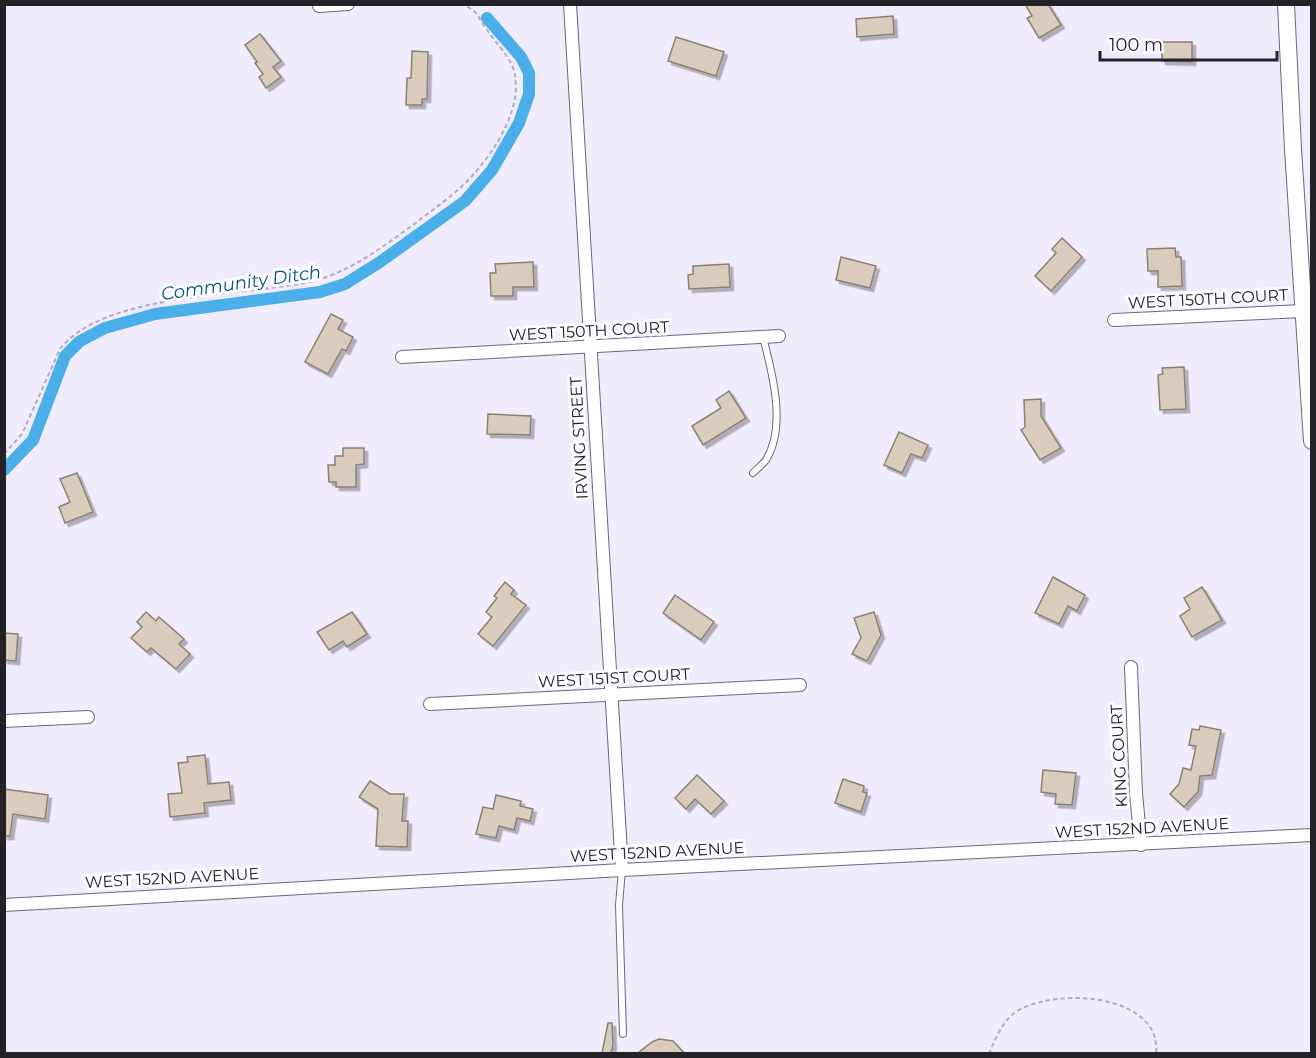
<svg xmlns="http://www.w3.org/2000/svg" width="1316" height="1058" font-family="Montserrat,sans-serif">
<defs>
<filter id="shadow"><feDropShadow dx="3.5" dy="3.5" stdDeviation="0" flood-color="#0004"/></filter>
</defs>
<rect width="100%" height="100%" fill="#f1ebfe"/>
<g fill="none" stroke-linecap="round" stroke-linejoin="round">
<path stroke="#4aaee8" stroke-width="12" d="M4,470L33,440L65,356L80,341L105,328L155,314L320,292L345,284L380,262L465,201L492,170L519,123L529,94V73L521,57L487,18"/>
</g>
<g fill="#d9ccbc" stroke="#8c8071" stroke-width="1.5" filter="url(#shadow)">
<path d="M1025,4H1048L1061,25L1039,38L1027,18L1032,16Z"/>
<path d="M893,16L894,34L857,37L856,19Z"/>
<path d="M260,34L281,61L273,67L281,77L266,88L259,77L263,74L255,63L257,62L245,45Z"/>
<path d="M676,37L724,52L716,76L668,61Z"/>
<path d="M1162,42H1192V62L1162,61Z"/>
<path d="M412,51L428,52L427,99H422V105H406L407,78H411Z"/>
<path d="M1062,238L1082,257L1051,291L1035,276L1056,253L1052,249Z"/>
<path d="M1175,248L1176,257H1181L1182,286L1158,287V271H1148L1147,249Z"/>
<path d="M841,257L876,266L870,288L836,280Z"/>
<path d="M533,262L534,287H513V296H491L490,273H496L495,264Z"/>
<path d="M729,264L730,287L689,289L688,275L693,274V266Z"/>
<path d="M331,314L343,320L338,329L353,337L346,351L342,349L328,374L305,362Z"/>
<path d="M1184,367L1186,409L1160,410L1158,375L1163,374L1162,368Z"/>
<path d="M729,391L746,418L703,445L692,426L721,408L716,400Z"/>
<path d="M1041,399V416L1061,448L1040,460L1021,430L1025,427L1024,400Z"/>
<path d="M488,414L531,416L530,435L487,434Z"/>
<path d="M899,432L928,445L922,458L911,454L902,473L884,465Z"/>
<path d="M343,448H364V464L356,465V487H336V482H329L328,465H335V456H343Z"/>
<path d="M77,473L93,512L65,523L59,507L70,502L60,479Z"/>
<path d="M1053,577L1085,595L1077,611L1068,606L1059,624L1035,613Z"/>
<path d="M505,582L514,590L511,594L526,605L493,646L478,634L492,617L486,612L497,598L494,596Z"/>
<path d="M1202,587L1222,620L1192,637L1180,616L1190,609L1184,598Z"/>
<path d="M675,595L714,622L701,640L663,613Z"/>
<path d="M146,612L156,621L159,617L184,639L179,644L190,654L176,669L151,648L147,652L131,638L142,627L137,622Z"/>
<path d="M352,612L367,634L347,647L343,641L329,650L317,632Z"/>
<path d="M874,612L881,635L867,661L852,654L861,638L854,618Z"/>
<path d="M4,633L18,634L16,661L4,660Z"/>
<path d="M1200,726L1221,730L1212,775L1200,776L1198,792L1184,807L1170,794L1179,784L1183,768L1191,770L1196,746L1189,745L1192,729L1199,730Z"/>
<path d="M205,755L208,784L229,782L231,800L204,803L205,813L170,817L168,794L182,793L178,763L188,762L187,757Z"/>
<path d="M1043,770L1076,773L1072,805L1055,804L1056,794L1041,792Z"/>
<path d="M697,775L724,801L711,814L695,799L686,809L675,798Z"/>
<path d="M843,779L864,786L863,792L867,793L861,812L835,803Z"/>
<path d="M370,781L390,794H404L402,821H408L407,847L376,846L378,809L359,797Z"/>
<path d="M4,789L48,795L45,819L13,814L10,836H4Z"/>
<path d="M496,795L521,801L520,806L533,809L530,821L517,818L514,830L499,826L496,838L476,834L483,807L493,809Z"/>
<path d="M608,1023H612L613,1045L611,1053H602Z"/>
<path d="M659,1039L673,1041L684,1053H638L652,1042Z"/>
</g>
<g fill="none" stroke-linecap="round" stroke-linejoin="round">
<defs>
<g id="lane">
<path d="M753,473C757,469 762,465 766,460C787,426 772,372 763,337"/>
<path d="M622,870L619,905L623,1034"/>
</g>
<g id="street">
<path d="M570,4L622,870"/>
<path d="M319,6L348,4"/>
<path d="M1114,320L1303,311"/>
<path d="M402,357L779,336"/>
<path d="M1131,667L1136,794L1141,845"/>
<path d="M430,704L800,685"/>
<path d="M4,721L88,717"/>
<path d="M4,905L622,870L1312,835"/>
</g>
<path id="secondary" d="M1286,4L1293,149L1312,441"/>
</defs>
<use href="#lane" stroke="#6c6777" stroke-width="8"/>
<use href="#street" stroke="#6c6777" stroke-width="14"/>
<use href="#secondary" stroke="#6c6777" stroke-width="18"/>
<g stroke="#b2adbc" stroke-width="2" stroke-dasharray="4.5 3" stroke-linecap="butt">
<path d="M4,454L22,434L60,349C103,293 244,296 310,282C351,272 384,246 417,222C436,207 457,193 473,175C493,153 516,117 516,86C515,80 516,74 513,68C507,53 494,41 485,27C481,22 479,16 475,12C472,9 467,7 464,4"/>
<path d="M989,1054C995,1040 1001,1024 1013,1014C1049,986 1163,992 1156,1054"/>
</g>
<use href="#lane" stroke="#fff" stroke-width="6"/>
<use href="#street" stroke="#fff" stroke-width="12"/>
<use href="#secondary" stroke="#fff" stroke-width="16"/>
</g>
<g text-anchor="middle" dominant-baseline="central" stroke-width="6" stroke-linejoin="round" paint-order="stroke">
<g font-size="16" fill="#242128" stroke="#fcfbff">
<text transform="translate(1208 299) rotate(-3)">WEST 150TH COURT</text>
<text transform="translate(589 331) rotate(-3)">WEST 150TH COURT</text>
<text transform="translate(579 438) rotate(-93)">IRVING STREET</text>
<text transform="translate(614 678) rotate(-3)">WEST 151ST COURT</text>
<text transform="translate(1119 756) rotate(-93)">KING COURT</text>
<text transform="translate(1142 828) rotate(-3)">WEST 152ND AVENUE</text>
<text transform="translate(657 852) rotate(-3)">WEST 152ND AVENUE</text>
<text transform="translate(172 878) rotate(-3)">WEST 152ND AVENUE</text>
</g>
<g font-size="18" font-style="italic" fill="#06577d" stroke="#fcfbff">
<text transform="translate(241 283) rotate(-8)">Community Ditch</text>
</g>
</g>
<rect width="1316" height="1058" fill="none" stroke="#242128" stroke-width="12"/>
<path d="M1100 51v9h177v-9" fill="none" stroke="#242128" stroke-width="3"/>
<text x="1109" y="51" font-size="18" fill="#242128" stroke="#fcfbff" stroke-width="4.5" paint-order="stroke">100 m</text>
</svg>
